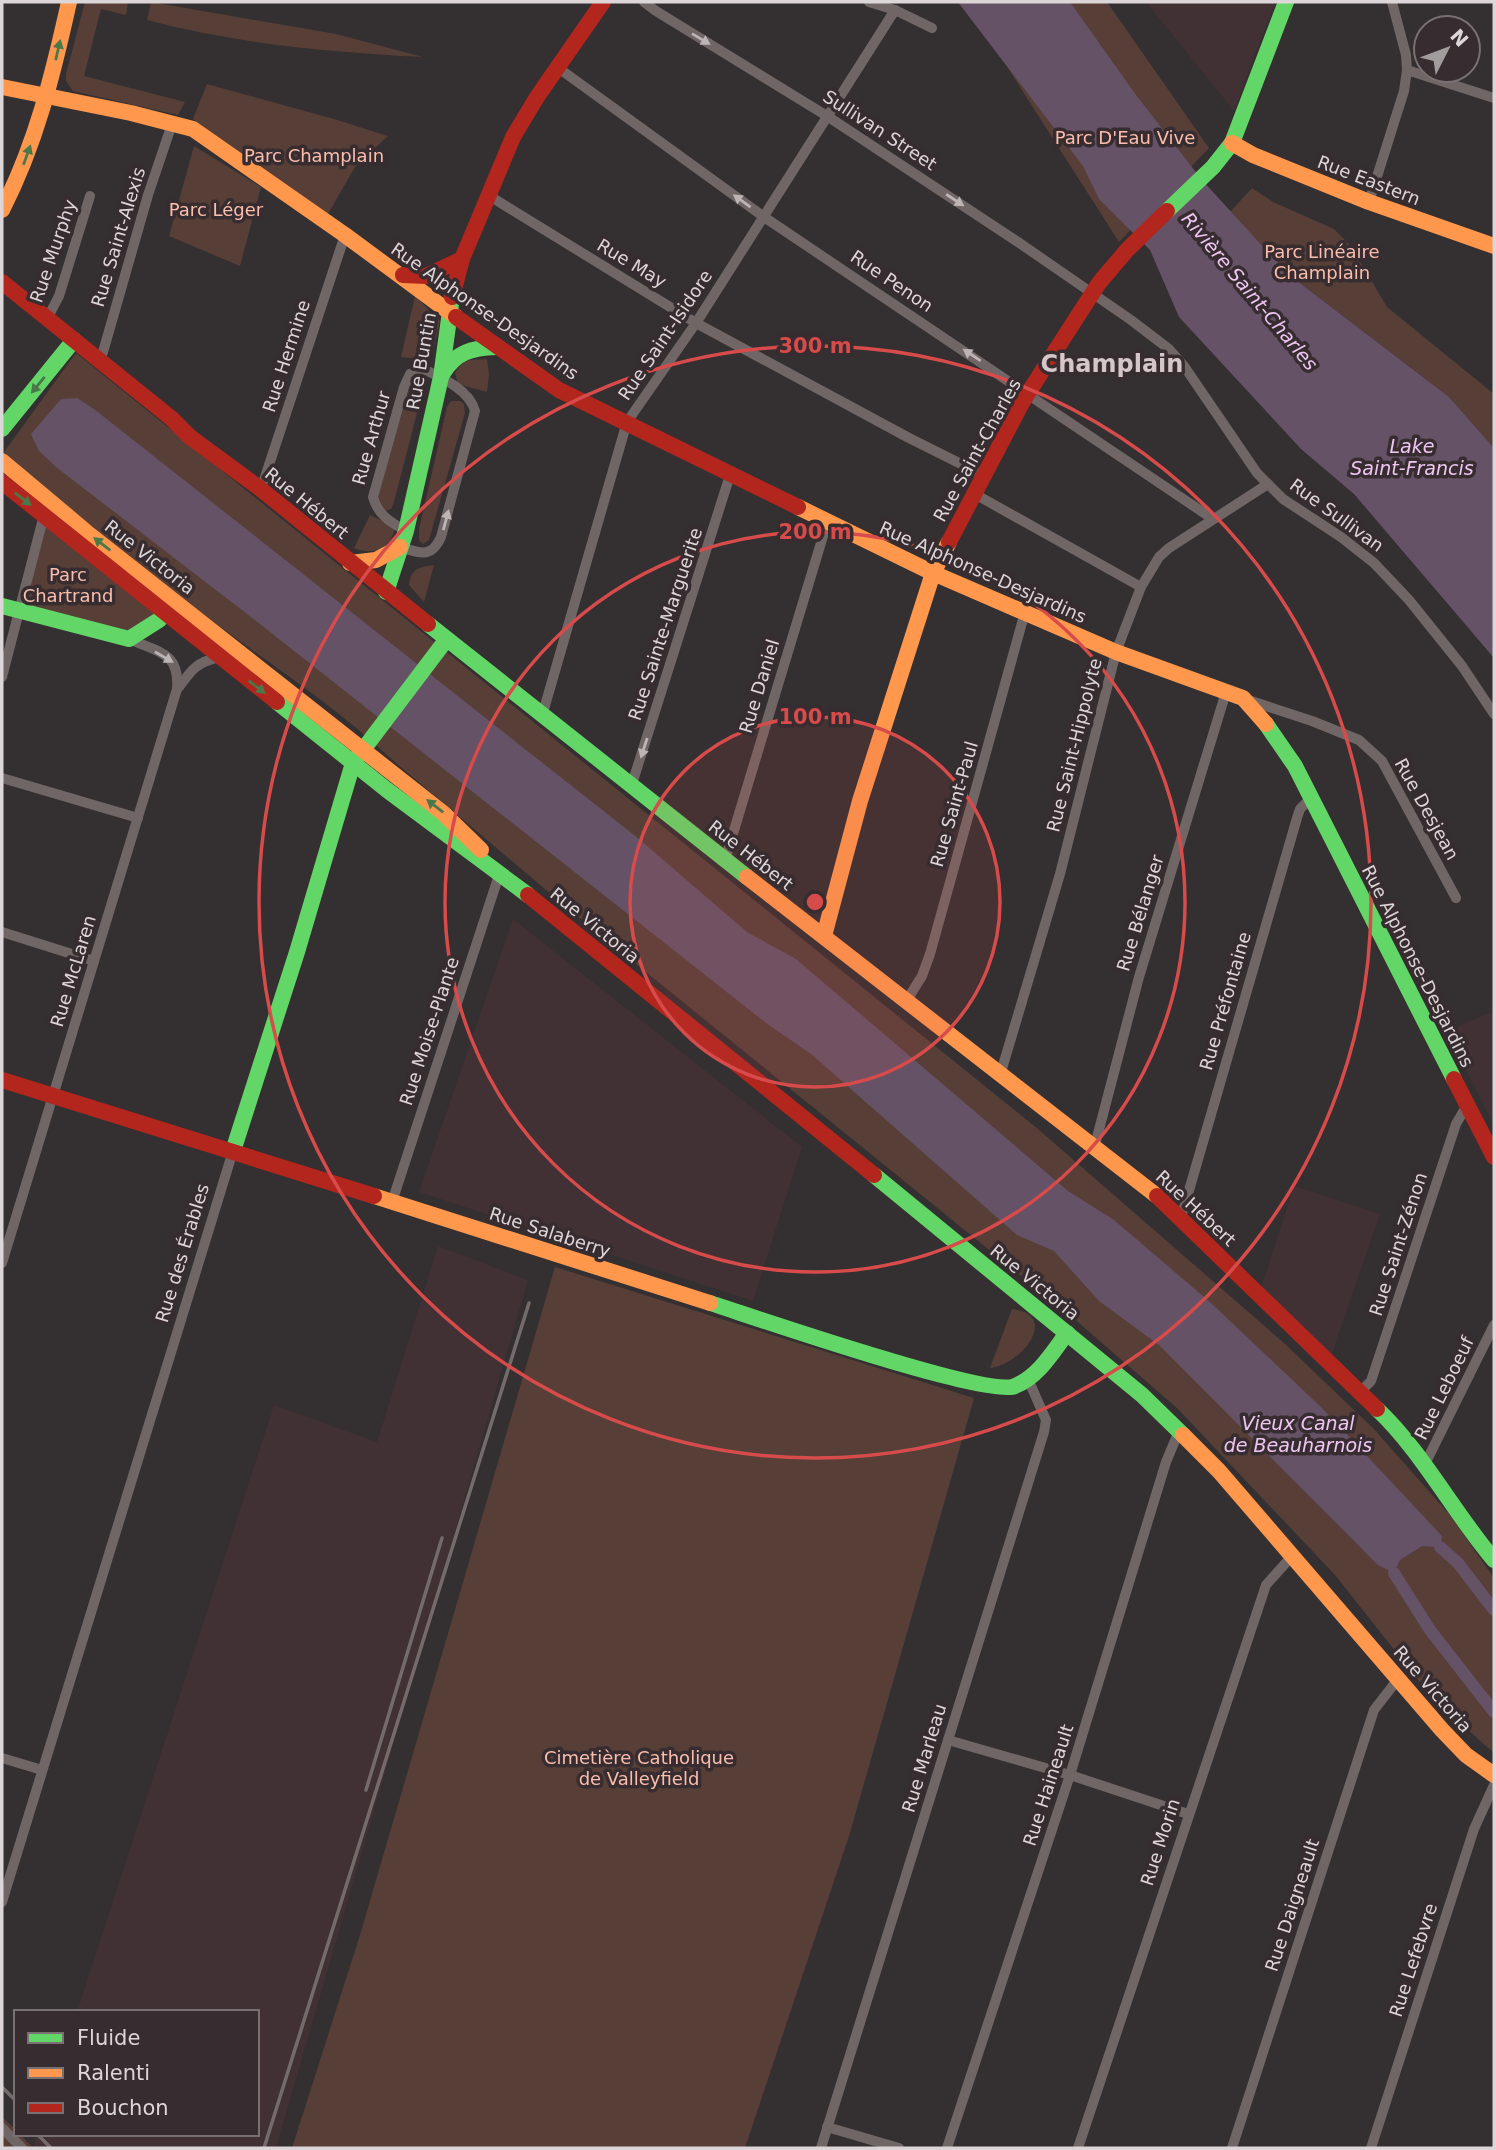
<svg xmlns="http://www.w3.org/2000/svg" width="1496" height="2150" font-family="'DejaVu Sans',sans-serif">
<rect width="100%" height="100%" fill="#342f30"/>
<g fill="#413135">
<path d="M1146,2H1275L1234,111Z"/>
<path d="M513,919L802,1147L753,1301L419,1192Z"/>
<path d="M1494,1011V1126L1447,1031Z"/>
<path d="M1294,1186L1380,1214L1331,1356L1261,1288Z"/>
<path d="M438,1246L528,1280L276,2148H33L37,2134H257V2012H77L274,1405L377,1442Z"/>
</g>
<g fill="#573f38">
<path d="M85,2H128L126,15L101,9L84,76L185,102L178,115L73,91L66,81V74Z"/>
<path d="M151,2L336,34L423,57C330,52 237,44 147,20Z"/>
<path d="M958,2H1107L1209,148L1119,242L1006,65Z"/>
<path d="M207,84L334,119L388,136L355,167L328,214L193,119Z"/>
<path d="M194,146L261,187L240,266L169,236Z"/>
<path d="M1252,188L1273,202L1334,229L1351,246L1387,307L1494,394V448L1449,397L1288,274L1230,212Z"/>
<path d="M415,296L440,321L432,354L428,360L401,357Z"/>
<path d="M76,353L1038,1129L1284,1343L1373,1428L1449,1514L1494,1578V1753L1434,1700L1335,1575L1177,1408L1072,1317L578,917L389,757C332,703 265,661 203,614C134,562 69,508 4,452Z"/>
<path d="M487,359L489,374L487,392L458,384L455,373C464,358 470,360 487,359Z"/>
<path d="M419,375L423,381V390L394,502L391,509L385,511L379,506L378,493L412,380Z"/>
<path d="M451,401H460L464,404L465,413L429,540L423,544L419,540V529L447,407Z"/>
<path d="M370,515L395,527C391,549 374,556 354,548Z"/>
<path d="M42,520L166,613L129,639L21,612Z"/>
<path d="M434,565L424,602L409,585C410,569 419,567 434,565Z"/>
<path d="M555,1267L974,1398L849,1836L745,2148H292L360,1935Z"/>
<path d="M1012,1309C1061,1315 1021,1365 990,1368Z"/>
<path d="M2,2117L16,2130V2134H20L33,2148H2Z"/>
</g>
<g fill="#655267">
<path d="M958,2H1070L1136,95L1202,180L1288,274L1449,397L1494,448V658L1354,494L1301,449L1179,317L1150,250L1099,199L1083,166Z"/>
<path d="M77,398L94,409L639,839L747,932L796,959L1068,1191L1114,1220L1211,1303L1323,1409L1442,1536L1440,1547L1422,1546L1400,1560L1394,1573L1378,1565L1159,1345L1099,1301L1054,1251L1017,1235L811,1054L766,1023L251,617L56,467L39,451L31,434L61,399Z"/>
</g>
<g fill="none" stroke-linecap="round" stroke-linejoin="round">
<g stroke="#655267" stroke-width="12">
<path d="M1440,1547L1458,1563L1494,1610"/>
<path d="M1394,1573L1430,1630L1494,1712"/>
</g>
<g stroke="#716666" stroke-width="10">
<path d="M644,2L656,11L827,116L1018,242L1131,320L1169,349L1184,366L1257,473L1283,499L1341,537L1374,563L1409,600L1462,666L1494,714"/>
<path d="M869,2L895,10L932,28"/>
<path d="M557,67L764,217L1213,519"/>
<path d="M1407,70L1494,98"/>
<path d="M488,195L696,323L909,438L983,475"/>
<path d="M1369,202L1404,91L1407,70L1406,55L1392,2"/>
<path d="M48,317L59,296L90,196"/>
<path d="M98,360L103,352L148,195L172,124"/>
<path d="M258,487L264,480L345,235"/>
<path d="M973,493L1141,587"/>
<path d="M400,547C420,553 431,559 441,537L475,411C469,389 440,377 421,368L410,374L404,387L373,497C378,515 390,522 406,531"/>
<path d="M2,677L44,515"/>
<path d="M179,687C192,669 197,662 220,657"/>
<path d="M1245,699L1312,721L1359,740L1382,761L1456,898"/>
<path d="M542,716L627,422L696,323L895,10"/>
<path d="M2,778L138,818"/>
<path d="M631,787L731,472"/>
<path d="M725,860L827,523"/>
<path d="M2,932L94,961"/>
<path d="M907,1000L922,976L930,954L1025,612"/>
<path d="M1001,1072L1060,874L1116,652L1141,587L1159,557L1169,548L1268,484"/>
<path d="M1095,1145L1139,977L1226,692"/>
<path d="M392,1202L500,872"/>
<path d="M1181,1218L1297,818L1300,809L1311,798"/>
<path d="M2,1263L177,689C180,652 158,652 129,639"/>
<path d="M1360,1392L1371,1381L1374,1372L1456,1124L1463,1112L1470,1108"/>
<path d="M1424,1466L1494,1325"/>
<path d="M948,1740L1070,1775L1188,1814"/>
<path d="M2,1758L42,1770"/>
<path d="M2,1902L233,1151"/>
<path d="M827,2127L899,2148"/>
<path d="M2,2128L22,2148"/>
<path d="M821,2148L1044,1432L1046,1420L1028,1379"/>
<path d="M947,2148L1070,1775L1166,1462L1179,1431"/>
<path d="M1078,2148L1266,1585L1292,1556"/>
<path d="M1232,2148L1374,1710L1398,1679"/>
<path d="M1371,2148L1474,1829L1494,1785"/>
</g>
<g stroke="#63d668" stroke-width="16">
<path d="M1167,211L1213,167L1232,143L1286,2"/>
<path d="M443,373C456,352 472,348 496,347"/>
<path d="M2,429L74,340"/>
<path d="M386,592L406,531L441,377L452,297"/>
<path d="M2,606L129,639L159,620L171,606"/>
<path d="M428,624L747,877"/>
<path d="M277,702L387,790L528,895"/>
<path d="M1266,724L1295,766L1454,1079"/>
<path d="M233,1151L297,952L353,763L446,640"/>
<path d="M874,1175L1142,1395L1183,1435"/>
<path d="M710,1303C754,1317 987,1398 1015,1386C1039,1376 1052,1353 1067,1333"/>
<path d="M1377,1409C1421,1450 1454,1513 1494,1560"/>
</g>
<g stroke="#ff974d" stroke-width="16">
<path d="M2,87L131,113L193,129L345,235L456,317"/>
<path d="M1232,143L1253,155L1369,202L1494,246"/>
<path d="M2,210C36,144 53,74 69,2"/>
<path d="M2,461L90,535L443,813L481,850"/>
<path d="M798,507L933,573L1116,652L1243,698L1266,724"/>
<path d="M350,563L376,560L400,547"/>
<path d="M747,877L1157,1196"/>
<path d="M824,936L860,801L933,573L949,542"/>
<path d="M374,1196L710,1303"/>
<path d="M1183,1435L1219,1471L1442,1730L1466,1755L1494,1775"/>
</g>
<g stroke="#b3261e" stroke-width="16">
<path d="M403,275L426,276L462,259"/>
<path d="M2,282L171,418L190,437L258,487L428,624"/>
<path d="M452,297L462,259L513,137L537,97L603,2"/>
<path d="M456,317L559,390L798,507"/>
<path d="M2,482L277,702"/>
<path d="M949,542L1023,401L1099,283L1127,250L1167,211"/>
<path d="M528,895L874,1175"/>
<path d="M1454,1079L1494,1157"/>
<path d="M2,1080L374,1196"/>
<path d="M1157,1196L1377,1409"/>
</g>
<g stroke="#746b6c" stroke-width="3.5">
<path d="M366,1790L442,1538"/>
<path d="M2,2087L16,2101"/>
<path d="M37,2134L51,2148"/>
<path d="M264,2148L529,1303"/>
</g>
</g>
<defs><path id="oneway-solid" d="M-6-.8H1V-3.2L6.5 0L1 3.2V.8H-6Z" transform="scale(1.75)"/></defs>
<g fill="#bdb4b6">
<use href="#oneway-solid" transform="translate(701 39) rotate(31)"/>
<use href="#oneway-solid" transform="translate(955 200) rotate(33)"/>
<use href="#oneway-solid" transform="translate(742 201) rotate(-144)"/>
<use href="#oneway-solid" transform="translate(972 355) rotate(-146)"/>
<use href="#oneway-solid" transform="translate(446 520) rotate(-75)"/>
<use href="#oneway-solid" transform="translate(164 657) rotate(30)"/>
<use href="#oneway-solid" transform="translate(644 748) rotate(108)"/>
</g>
<g fill="#4b7849">
<use href="#oneway-solid" transform="translate(58 50) rotate(-77)"/>
<use href="#oneway-solid" transform="translate(27 155) rotate(-70)"/>
<use href="#oneway-solid" transform="translate(38 385) rotate(129)"/>
<use href="#oneway-solid" transform="translate(23 499) rotate(38)"/>
<use href="#oneway-solid" transform="translate(102 544) rotate(-142)"/>
<use href="#oneway-solid" transform="translate(257 687) rotate(38)"/>
<use href="#oneway-solid" transform="translate(435 806) rotate(-142)"/>
</g>
<circle cx="815" cy="902" r="185" fill="#d74b4b" fill-opacity=".12"/>
<g fill="none" stroke="#d74b4b" stroke-width="3.5">
<circle cx="815" cy="902" r="185"/>
<circle cx="815" cy="902" r="370"/>
<circle cx="815" cy="902" r="556"/>
</g>
<g text-anchor="middle" dominant-baseline="central" stroke-width="7" stroke-linejoin="round" paint-order="stroke">
<g font-size="18" fill="#ddd6d8" stroke="#372c2f">
<text transform="translate(880 130) rotate(33)">Sullivan Street</text>
<text transform="translate(1369 180) rotate(21)">Rue Eastern</text>
<text transform="translate(118 237) rotate(-73)">Rue Saint-Alexis</text>
<text transform="translate(53 251) rotate(-71)">Rue Murphy</text>
<text transform="translate(632 263) rotate(31)">Rue May</text>
<text transform="translate(892 281) rotate(34)">Rue Penon</text>
<text transform="translate(485 311) rotate(35)">Rue Alphonse-Desjardins</text>
<text transform="translate(665 335) rotate(-56)">Rue Saint-Isidore</text>
<text transform="translate(286 356) rotate(-72)">Rue Hermine</text>
<text transform="translate(421 361) rotate(-80)">Rue Buntin</text>
<text transform="translate(371 438) rotate(-74)">Rue Arthur</text>
<text transform="translate(977 450) rotate(-61)">Rue Saint-Charles</text>
<text transform="translate(307 503) rotate(39)">Rue Hébert</text>
<text transform="translate(1337 515) rotate(36)">Rue Sullivan</text>
<text transform="translate(150 557) rotate(38)">Rue Victoria</text>
<text transform="translate(983 572) rotate(24)">Rue Alphonse-Desjardins</text>
<text transform="translate(665 624) rotate(-72)">Rue Sainte-Marguerite</text>
<text transform="translate(759 686) rotate(-73)">Rue Daniel</text>
<text transform="translate(1074 745) rotate(-76)">Rue Saint-Hippolyte</text>
<text transform="translate(954 804) rotate(-74)">Rue Saint-Paul</text>
<text transform="translate(1427 809) rotate(61)">Rue Desjean</text>
<text transform="translate(751 855) rotate(38)">Rue Hébert</text>
<text transform="translate(1140 913) rotate(-73)">Rue Bélanger</text>
<text transform="translate(595 925) rotate(39)">Rue Victoria</text>
<text transform="translate(1418 966) rotate(63)">Rue Alphonse-Desjardins</text>
<text transform="translate(73 971) rotate(-73)">Rue McLaren</text>
<text transform="translate(1225 1001) rotate(-74)">Rue Préfontaine</text>
<text transform="translate(429 1031) rotate(-72)">Rue Moise-Plante</text>
<text transform="translate(1196 1208) rotate(43)">Rue Hébert</text>
<text transform="translate(550 1232) rotate(18)">Rue Salaberry</text>
<text transform="translate(1398 1244) rotate(-72)">Rue Saint-Zénon</text>
<text transform="translate(182 1253) rotate(-73)">Rue des Érables</text>
<text transform="translate(1035 1282) rotate(39)">Rue Victoria</text>
<text transform="translate(1444 1388) rotate(-64)">Rue Leboeuf</text>
<text transform="translate(1433 1689) rotate(49)">Rue Victoria</text>
<text transform="translate(924 1758) rotate(-73)">Rue Marleau</text>
<text transform="translate(1048 1785) rotate(-72)">Rue Haineault</text>
<text transform="translate(1160 1842) rotate(-72)">Rue Morin</text>
<text transform="translate(1292 1905) rotate(-72)">Rue Daigneault</text>
<text transform="translate(1413 1960) rotate(-72)">Rue Lefebvre</text>
</g>
<g font-size="18" fill="#fbbead" stroke="#372c2f">
<text x="1125" y="137">Parc D'Eau Vive</text>
<text x="314" y="155">Parc Champlain</text>
<text x="216" y="209">Parc Léger</text>
<text x="1322" y="251">Parc Linéaire<tspan x="1322" dy="21">Champlain</tspan></text>
<text x="68" y="574">Parc<tspan x="68" dy="21">Chartrand</tspan></text>
<text x="639" y="1757">Cimetière Catholique<tspan x="639" dy="21">de Valleyfield</tspan></text>
</g>
<g font-size="19" font-style="italic" fill="#eec6f3" stroke="#372c2f">
<text transform="translate(1250 291) rotate(50)">Rivière Saint-Charles</text>
<text x="1412" y="446">Lake<tspan x="1412" dy="22">Saint-Francis</tspan></text>
<text x="1298" y="1423">Vieux Canal<tspan x="1298" dy="22">de Beauharnois</tspan></text>
</g>
<g font-size="24" font-weight="bold" fill="#d4c6c9" stroke="#372c2f">
<text x="1112" y="364">Champlain</text>
</g>
</g>
<circle cx="815" cy="902" r="10" fill="#d74b4b" stroke="#372c2f" stroke-width="3.5"/>
<g font-size="21" text-anchor="middle" font-weight="bold" fill="#d74b4b" stroke="#372c2f" stroke-width="7" stroke-linejoin="round" paint-order="stroke">
<text x="815" y="353">300 m</text>
<text x="815" y="539">200 m</text>
<text x="815" y="724">100 m</text>
</g>
<rect width="1496" height="2150" fill="none" stroke="#ddd6d8" stroke-width="7"/>
<rect x="14" y="2010" width="245" height="126" fill="#372c2f" stroke="#797073" stroke-width="2"/>
<rect x="28" y="2033" width="35" height="10" fill="#63d668" stroke="#797073" stroke-width="2"/>
<text x="77" y="2045" font-size="21" fill="#ddd6d8">Fluide</text>
<rect x="28" y="2068" width="35" height="10" fill="#ff974d" stroke="#797073" stroke-width="2"/>
<text x="77" y="2080" font-size="21" fill="#ddd6d8">Ralenti</text>
<rect x="28" y="2103" width="35" height="10" fill="#b3261e" stroke="#797073" stroke-width="2"/>
<text x="77" y="2115" font-size="21" fill="#ddd6d8">Bouchon</text>
<g transform="translate(1447 49) rotate(48)"><circle r="33" fill="#372c2f" stroke="#797073" stroke-width="2"/>
<path d="M0-5L12 26L0 18L-12 26Z" fill="#a29c9d"/>
<text y="-10" font-size="19" font-weight="bold" text-anchor="middle" fill="#ddd6d8">N</text>
</g>
</svg>
